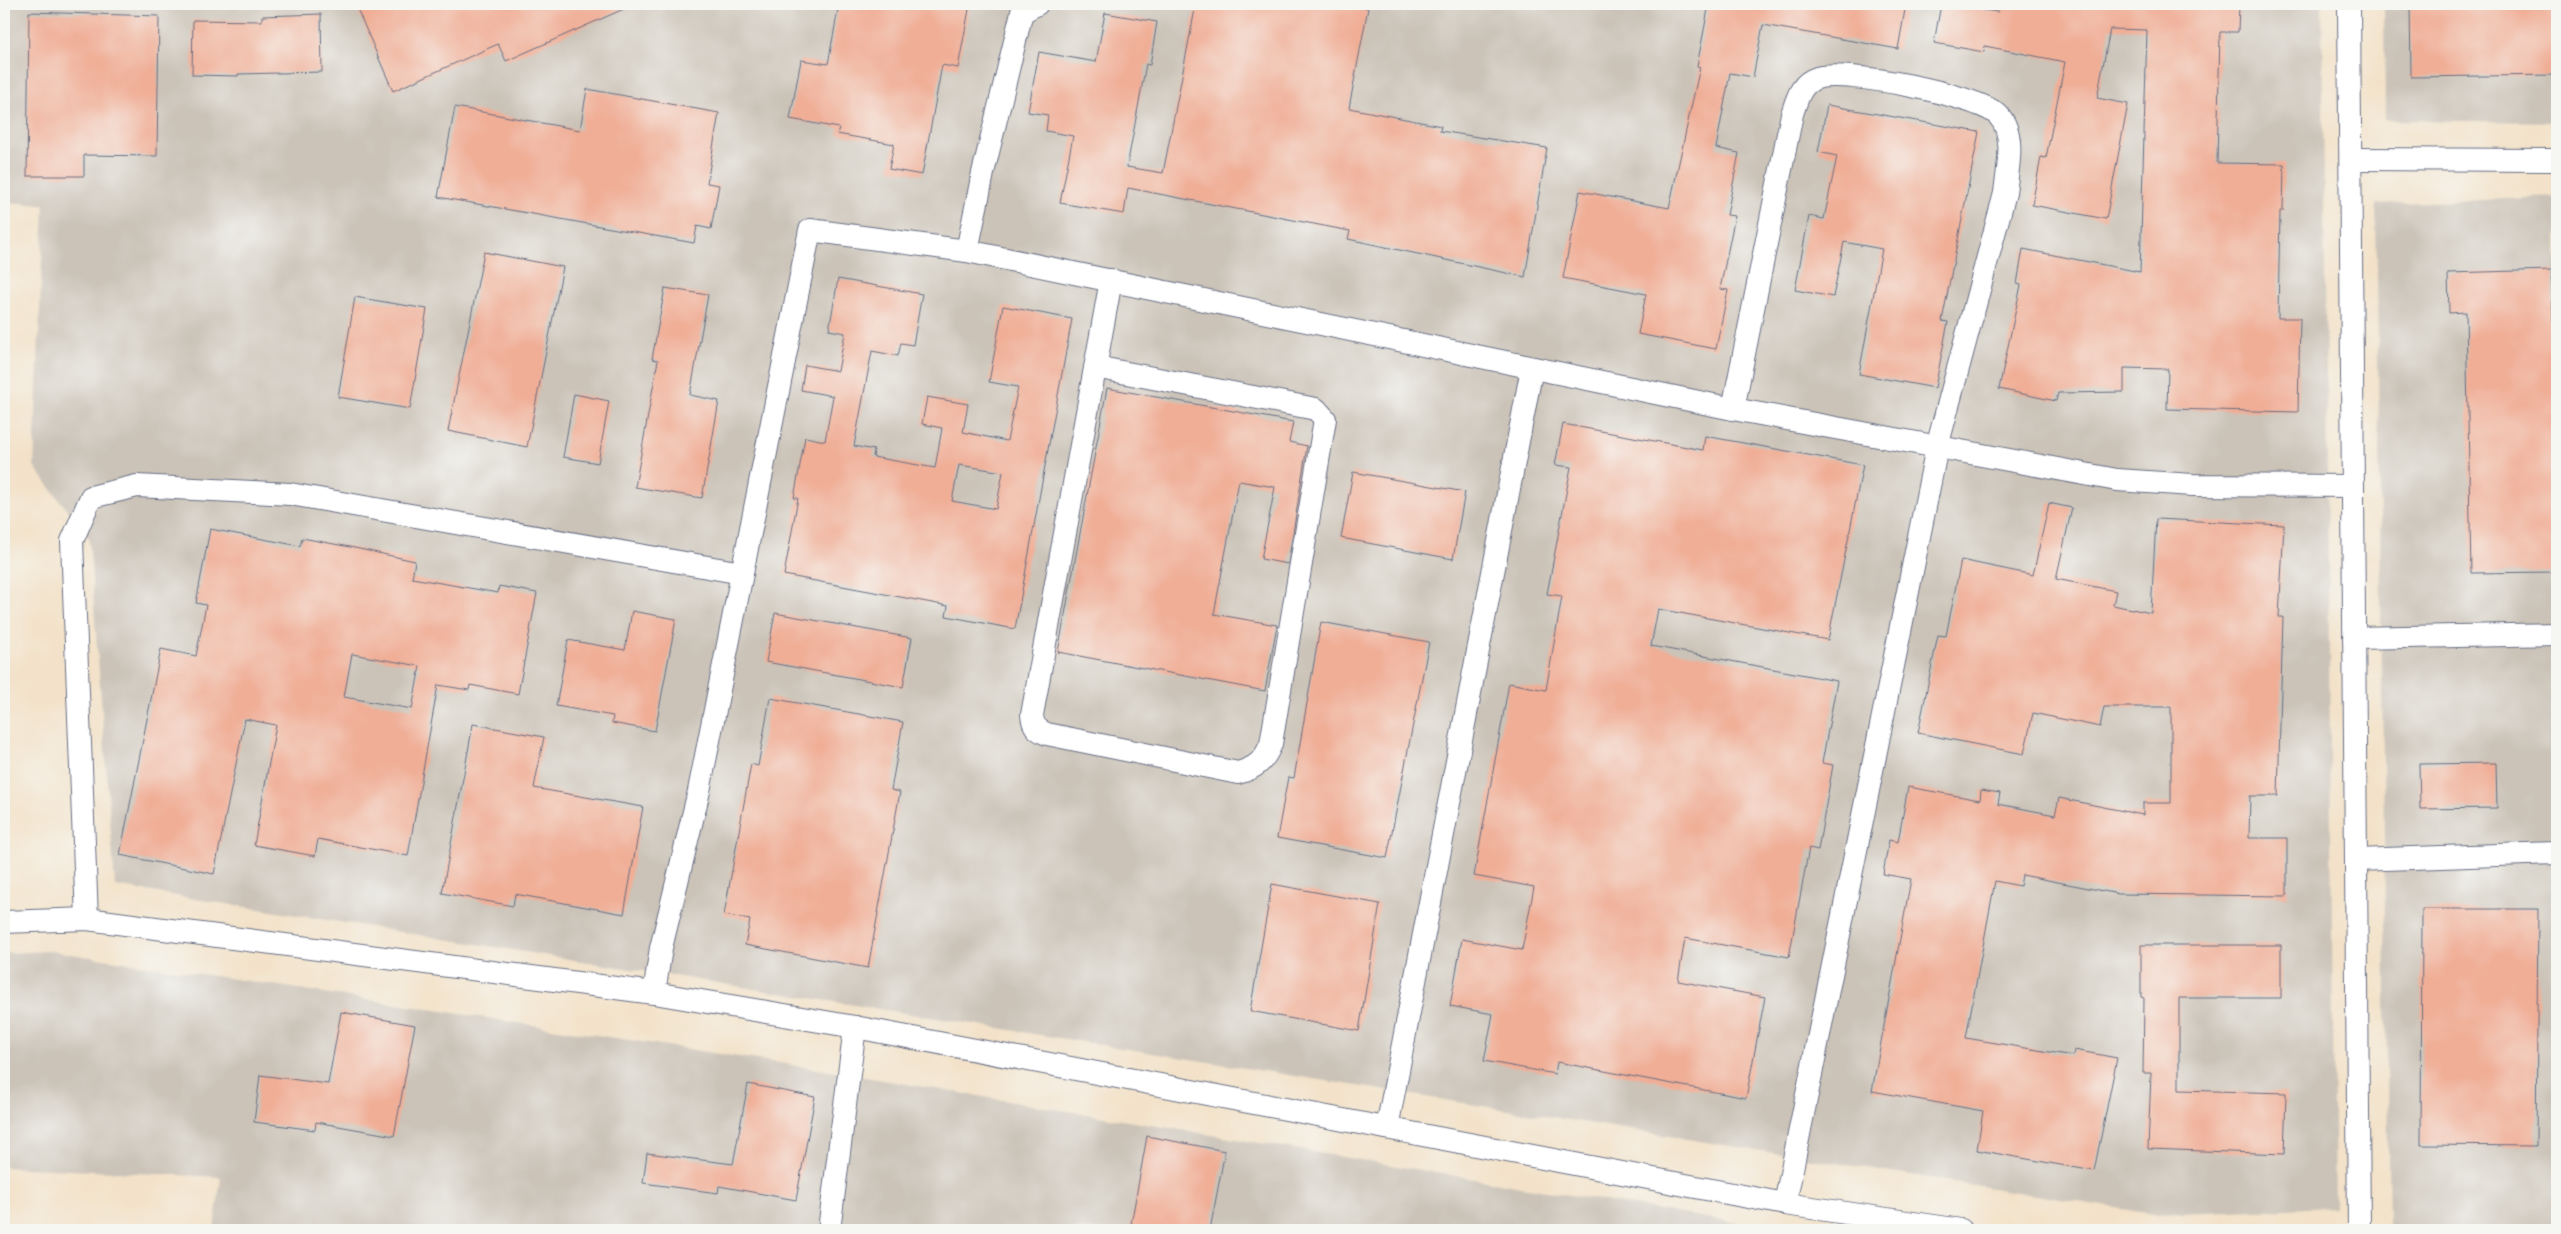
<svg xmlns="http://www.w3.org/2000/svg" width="2561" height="1234" font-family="'Comic Neue',sans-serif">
<rect width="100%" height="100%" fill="#f6f6f2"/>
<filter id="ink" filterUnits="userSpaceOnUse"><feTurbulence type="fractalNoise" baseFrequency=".02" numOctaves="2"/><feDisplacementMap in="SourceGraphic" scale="10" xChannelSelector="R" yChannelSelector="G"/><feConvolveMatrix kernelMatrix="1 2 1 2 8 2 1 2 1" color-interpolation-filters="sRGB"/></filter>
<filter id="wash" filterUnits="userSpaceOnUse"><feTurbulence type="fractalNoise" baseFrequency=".0096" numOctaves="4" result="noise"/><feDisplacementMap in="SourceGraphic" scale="20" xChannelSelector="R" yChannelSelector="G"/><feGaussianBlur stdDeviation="1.12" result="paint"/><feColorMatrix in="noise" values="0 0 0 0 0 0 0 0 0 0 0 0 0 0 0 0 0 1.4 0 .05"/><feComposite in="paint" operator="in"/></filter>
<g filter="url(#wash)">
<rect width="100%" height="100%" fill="#f3e2c9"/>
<g fill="#cbc3b8">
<path d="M4,4H2322L2335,1207L2153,1214L115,886L89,539L34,466L44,205L4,202Z"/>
<path d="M2384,4H2557V122L2385,120Z"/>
<path d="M2557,197V1230H2389L2376,204Z"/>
<path d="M52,951L811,1068L1779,1230H214L221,1177L4,1167V953Z"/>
</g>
<g id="blocks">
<g fill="#f0ae96" fill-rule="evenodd">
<path d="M355,4H635L506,61L498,44L393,91Z"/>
<path d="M839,4H970L958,68L942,65L922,175L889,169L894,144L837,134L839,128L790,119L801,60L828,64Z"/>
<path d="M1196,4H1346L1368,8L1349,108L1441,126L1440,131L1547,148L1525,277L1348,239L1350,231L1128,188L1124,214L1060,203L1073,136L1046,131L1048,115L1028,112L1039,52L1096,62L1105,13L1157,22L1150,65L1146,64L1127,167L1163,173Z"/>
<path d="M1709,4H1906L1898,49L1763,25L1753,77L1730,73L1716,148L1739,153L1727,215L1735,216L1720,289L1728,290L1716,349L1638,334L1646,294L1563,278L1580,191L1669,208L1700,67L1697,66Z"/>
<path d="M1941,4L1998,12L1999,4H2239L2238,32H2220L2217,163L2284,164L2283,211H2280L2278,318H2300L2298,412L2167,409L2168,369L2124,368V392L2058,393L2056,401L1999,389L2021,285L2017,284L2023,249L2140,272L2147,30L2110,29L2097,98L2128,104L2106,219L2032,205L2041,157L2046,158L2065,62L1985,46L1984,52L1934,43Z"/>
<path d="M2410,4H2557V75L2411,77Z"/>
<path d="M29,12L159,16L157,156L84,155V176H27Z"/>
<path d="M321,14L322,72L238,74V76L192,75L193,20L262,21V16Z"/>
<path d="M587,89L719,113L707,183L719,185L711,229L697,226L694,243L438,197L455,107L580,130Z"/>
<path d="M1827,105L1979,132L1942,321L1948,322L1935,388L1859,374L1882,249L1844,242L1833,297L1795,290L1809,216L1824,219L1837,156L1818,152Z"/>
<path d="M484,252L563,267L527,447L448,431Z"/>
<path d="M2552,270L2553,322H2557V572L2471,573L2466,312L2449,313L2448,273Z"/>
<path d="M838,279L922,294L913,345L901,343L898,356L872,351L854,446L874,450L873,457L935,468L942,428L922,424L927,397L968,404L963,432L1007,441L1018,387L989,382L1003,306L1072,319L1015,629L946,616L948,606L784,575L798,498H794L805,437L825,441L833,396L801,390L805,365L838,371L845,333L829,330ZM959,465L1003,472L996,509L952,501Z"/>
<path d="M665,288L708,295L690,395L719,401L702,498L635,487L658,360L652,359Z"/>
<path d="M355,297L427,309L410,409L338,397Z"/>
<path d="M1107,388L1293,422L1289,442L1307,446L1288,564L1261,559L1275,487L1239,481L1214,614L1277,625L1265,691L1058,652Z"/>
<path d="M574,394L609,401L598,463L563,457Z"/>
<path d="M1563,424L1703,450L1705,436L1863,465L1828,640L1658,609L1651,646L1837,681L1822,763L1833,765L1818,850L1809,848L1789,957L1685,938L1678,981L1765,997L1746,1098L1557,1062L1555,1074L1484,1061L1493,1014L1450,1006L1462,939L1522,950L1534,887L1474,876L1509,683L1546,690L1562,596L1547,594L1571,467L1555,465Z"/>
<path d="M1353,472L1465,492L1453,559L1341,538Z"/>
<path d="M2049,503L2072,508L2056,579L2116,591L2113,605L2151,613L2156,519L2284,525L2279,617H2283L2278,796H2250L2249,838H2287V896L2119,894L2022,875L2020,886L1995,881L1966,1038L2073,1056L2074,1050L2117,1058L2094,1171L1977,1150L1983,1111L1872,1091L1911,879L1883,874L1889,840L1898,842L1908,787L1980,800L1981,790L2000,793L1998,804L2055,815L2059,798L2143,815V803H2171V707H2104L2100,727L2033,713L2024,754L1918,733L1938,635L1946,636L1961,560L2033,575Z"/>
<path d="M210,529L300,546L302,538L350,547L415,561L412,578L498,593L499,586L537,593L518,694L470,685L469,690L438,685L408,856L318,839L315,856L254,845L276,725L245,719L214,874L120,855L161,649L196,656L206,605L196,603ZM352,654L420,666L412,709L344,697Z"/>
<path d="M632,611L676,619L655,731L612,723L613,716L556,706L568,640L625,650Z"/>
<path d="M775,613L912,638L903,687L766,662Z"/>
<path d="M1321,622L1429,642L1387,858L1277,838L1288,777L1294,778Z"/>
<path d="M770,698L903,722L891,790L900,792L868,968L745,945L750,920L724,915L751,764L758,766Z"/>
<path d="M473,724L544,737L534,788L643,807L624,914L515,894L513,906L442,893Z"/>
<path d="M2496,763L2497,808L2420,809L2419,764Z"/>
<path d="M1272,884L1380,904L1359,1031L1250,1011Z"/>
<path d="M2422,909H2538L2536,1146L2421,1145Z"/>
<path d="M2141,945H2281V998H2179V1090L2286,1093L2284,1154L2148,1149L2151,1073H2143L2144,998L2141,997Z"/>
<path d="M341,1012L415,1025L394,1136L316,1122L315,1130L254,1122L260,1075L328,1084Z"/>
<path d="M748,1084L815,1097L796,1200L719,1186L718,1193L643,1183L647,1153L733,1164Z"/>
<path d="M1147,1136L1225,1151L1210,1230H1130Z"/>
</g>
</g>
</g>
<g filter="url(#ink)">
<use href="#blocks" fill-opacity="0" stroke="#676e83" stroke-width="1"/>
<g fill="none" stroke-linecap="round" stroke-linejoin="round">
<defs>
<g id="minor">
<path d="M2349,4L2359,1230"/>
<path d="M2351,159L2557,160"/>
<path d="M967,251L1733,409L2117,480L2193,485L2353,486"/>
<path d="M1095,367L1316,409L1325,419L1271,744C1264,761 1256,768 1238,773L1047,734C1037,730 1033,726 1032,715L1111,280"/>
<path d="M1733,409L1792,114C1797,100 1800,83 1817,78C1845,69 1977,95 1998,115C2017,134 2007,171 2005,193L1937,447L1785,1204"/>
<path d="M2354,638L2557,634"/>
<path d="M2356,860L2557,853"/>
<path d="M87,919L72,541L91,497L137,486L290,494L742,573"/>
<path d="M4,922L87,919L654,993L855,1027L1785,1204L1961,1230"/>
<path d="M654,993L661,948L699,791L810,230L967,251L983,173L1022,12L1037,4"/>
<path d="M1387,1128L1532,368"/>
<path d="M829,1230L855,1027"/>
</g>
</defs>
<use href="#minor" stroke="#676e83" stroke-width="24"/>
<use href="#minor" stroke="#fff" stroke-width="22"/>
</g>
</g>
<rect width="2561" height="1234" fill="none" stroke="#f6f6f2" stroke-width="20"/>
</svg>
